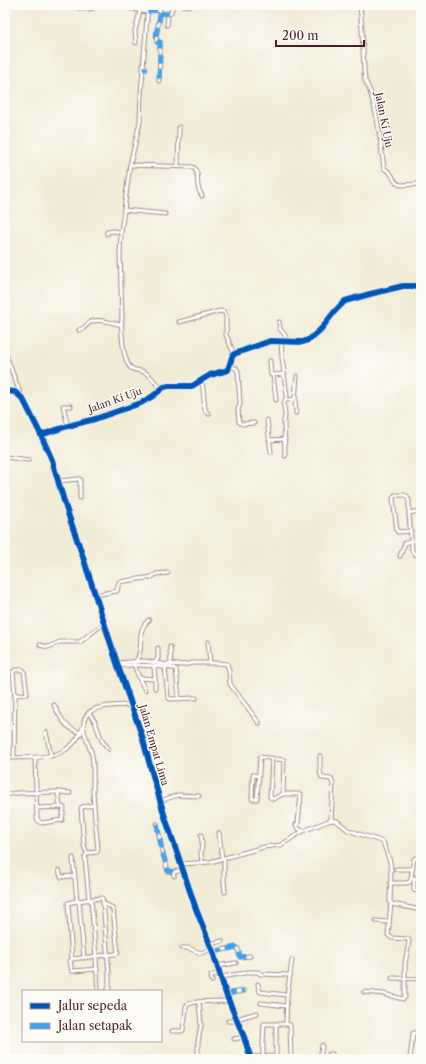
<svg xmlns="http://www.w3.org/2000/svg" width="426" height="1064" font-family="'Libre Caslon Text',serif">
<rect width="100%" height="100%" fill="#fdfcf7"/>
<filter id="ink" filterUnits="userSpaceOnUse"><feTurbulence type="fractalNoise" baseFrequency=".025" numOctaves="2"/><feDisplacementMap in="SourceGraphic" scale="8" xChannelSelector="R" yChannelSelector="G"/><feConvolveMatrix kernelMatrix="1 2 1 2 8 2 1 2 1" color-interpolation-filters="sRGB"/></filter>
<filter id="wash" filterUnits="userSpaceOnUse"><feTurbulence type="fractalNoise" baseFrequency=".012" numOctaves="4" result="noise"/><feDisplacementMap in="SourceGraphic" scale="16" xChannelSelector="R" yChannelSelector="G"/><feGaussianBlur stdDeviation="0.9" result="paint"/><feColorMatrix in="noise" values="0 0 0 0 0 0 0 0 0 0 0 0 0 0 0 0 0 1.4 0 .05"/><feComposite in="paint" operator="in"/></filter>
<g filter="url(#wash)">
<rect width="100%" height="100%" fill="#f1ecd6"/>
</g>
<g filter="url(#ink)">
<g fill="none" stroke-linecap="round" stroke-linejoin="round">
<defs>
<g id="minor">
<path d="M72,5C83,10 89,11 100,5"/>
<path d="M119,5L129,8L147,12"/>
<path d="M148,5L141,94L140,122L130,165L121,232L120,255L122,316C121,327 122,360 131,368C135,371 141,370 146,373C152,377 156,384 161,389"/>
<path d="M183,5L190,6L192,5"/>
<path d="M360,5L362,29L364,70L365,80L370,91L376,113L379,130L384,168C385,170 388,170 389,172C395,176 391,181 400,185L419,184L421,186"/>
<path d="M147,11L160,10C161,21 154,32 157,42H160V52L159,81"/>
<path d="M167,25L168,15L171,12L173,5"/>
<path d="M136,43L135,31L140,11"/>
<path d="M130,165L193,167C199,171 197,180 198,187C199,190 200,193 202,196"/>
<path d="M178,166L179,127"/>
<path d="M124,210L165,214"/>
<path d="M107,234V232L113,231L121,232"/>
<path d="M179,322L220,311L224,312L226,315V335L234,354"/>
<path d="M279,322L280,329L285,335V341"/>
<path d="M79,330C87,327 84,327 89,323C96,317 113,323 121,325"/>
<path d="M281,341L282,358L287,396C286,398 285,400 284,403C283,409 287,414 284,421L285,456"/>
<path d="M5,353L22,398"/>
<path d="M270,361L271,375H273"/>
<path d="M230,367L236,368L238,371L240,404L238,410L239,422L242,424L254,423"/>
<path d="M202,380L205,409L206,412L209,414"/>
<path d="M5,391L15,392L23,399L41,435L52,460L66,508L81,551L118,666L142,736L153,776L164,814L196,909L213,952L226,994L244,1037L251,1059"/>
<path d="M295,399L297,376"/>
<path d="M276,400L273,375L284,374"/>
<path d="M286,400L295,399L296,413"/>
<path d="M267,420L271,452"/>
<path d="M68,426L63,406H71"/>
<path d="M41,435L68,426L95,419L141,403L153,396L164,387L169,386H192L210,375L228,370L232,357L234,354L270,341L303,342L310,339L321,329L335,311L345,301L370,294L403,286H421"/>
<path d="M270,440L285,439"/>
<path d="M5,457L29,460"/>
<path d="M59,481L78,479H80V498"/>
<path d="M420,511L409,513L412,551L416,555L421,554"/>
<path d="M421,511H420L421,529"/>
<path d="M409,513V501L407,496L404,495H395L393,498L397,531L398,532L411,531"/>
<path d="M400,556L405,543L411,541"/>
<path d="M95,595L117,591L119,582L152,577L156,574L168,573"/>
<path d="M208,642L210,663"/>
<path d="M40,645L48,647L60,642H80L104,623"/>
<path d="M170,647L171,665"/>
<path d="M136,661C146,647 134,632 149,620"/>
<path d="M117,663L144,661L163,664L181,665L193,663H219L227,664L229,671L230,684L259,723"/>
<path d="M155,663L158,658V648"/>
<path d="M134,664L139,678L155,679L154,666"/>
<path d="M118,666C134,664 148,665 163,667C168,668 172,667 176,669L179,699"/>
<path d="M165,667L168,697L170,699L196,698"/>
<path d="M139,678L145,690"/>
<path d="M155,679V688"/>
<path d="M54,705C61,719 65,728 81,733"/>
<path d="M89,713L95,722L102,741L109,749"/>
<path d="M46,732L51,756"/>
<path d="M320,756V771L322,778L331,779L333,784L331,820"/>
<path d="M5,758C36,757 70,763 83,727"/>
<path d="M14,758L15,695L13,672L15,670H23L24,671L27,694L15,695"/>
<path d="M272,758L270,797L273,799L283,794H301L298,823L296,825L299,829L303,831"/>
<path d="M35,759L37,818L39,822L42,823L62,820L64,808L63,807L37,808"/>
<path d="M259,776L253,775L252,799H257L260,757L284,760L283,794"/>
<path d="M58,792L60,806"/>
<path d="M5,795L16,793L58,792L70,793"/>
<path d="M160,801L178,795L199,796"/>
<path d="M157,824L162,851L168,871H171L173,872"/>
<path d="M219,833L222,859H224V881L225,892"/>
<path d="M201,835L202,843L201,853L202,863"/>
<path d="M88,853L86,851L84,846L81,808L82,807L94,805"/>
<path d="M73,858L77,901"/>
<path d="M181,864L210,862L264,847L281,845L303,831L331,820L337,821L348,830L383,842L390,862L391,870L390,902L392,904L421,910"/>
<path d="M396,869H412"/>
<path d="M59,870L61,877L74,876"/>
<path d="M174,876L173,872H174L183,870"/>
<path d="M413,878L421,879"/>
<path d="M414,878V890L421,892"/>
<path d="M390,883H406L410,882L411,878L414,859L415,858H421"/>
<path d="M91,899L96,957L98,991"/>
<path d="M89,900L85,857L86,855L88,853L97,852L98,849C96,830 94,810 93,791C93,779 94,767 92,755C89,743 79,728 86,716C93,704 119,706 132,705"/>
<path d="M79,901L84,958"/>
<path d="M376,921L389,922"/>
<path d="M210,944L222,941"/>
<path d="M182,948H188L201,953L212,949"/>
<path d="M213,952L236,947L238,949L240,957L250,956"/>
<path d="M72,959L68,903L77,901L102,898L103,901L109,974V989L106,991"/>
<path d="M421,960V968"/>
<path d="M217,966L236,963"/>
<path d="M97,969L73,971H72L70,961L72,959L115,954L118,953L113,910L111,907L103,903"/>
<path d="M290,975L292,960"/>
<path d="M221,977L245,973L247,972H258L260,974L290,975L287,995"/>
<path d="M392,978L421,979"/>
<path d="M212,981L211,976L219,973"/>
<path d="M258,984L260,992L287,995L286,1024"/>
<path d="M364,992L384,994L403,999L405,997V964L409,941L408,939L392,938L388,935L391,903"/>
<path d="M226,994L244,991"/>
<path d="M261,1003L286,1006"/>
<path d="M236,1019L257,1013"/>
<path d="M228,1021H237"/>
<path d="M276,1024H286L290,1025L291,1059"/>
<path d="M172,1031H182L183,1030L185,1017L186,1006C193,999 218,1002 229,1001"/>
<path d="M234,1039L244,1037"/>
<path d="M251,1057L276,1056V1024H264L263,1042V1057"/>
<path d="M198,1059V1042L201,1025L199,1002"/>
<path d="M320,1059L322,1045"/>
<path d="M324,1059H328L329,1054H332"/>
<path d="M410,1059L413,1034V1033H421"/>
</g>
</defs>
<use href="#minor" stroke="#9e8680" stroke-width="5"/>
<use href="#minor" stroke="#fff" stroke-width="3"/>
<g stroke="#40a2eb" stroke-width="5" stroke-dasharray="10 5" stroke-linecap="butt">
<path d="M147,11L160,10C161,21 154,32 157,42H160V52L159,81"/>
<path d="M161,13L169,14"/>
<path d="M143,69H148"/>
<path d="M157,824L162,851L168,871H171L173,872"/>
<path d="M213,952L236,947L238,949L240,957L250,956"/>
<path d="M226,994L244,991"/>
</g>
<defs>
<g id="cycleway">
<path d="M5,391L15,392L23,399L41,435L52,460L66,508L81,551L118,666L142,736L153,776L164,814L196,909L213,952L226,994L244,1037L251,1059"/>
<path d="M41,435L68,426L95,419L141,403L153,396L164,387L169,386H192L210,375L228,370L232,357L234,354L270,341L303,342L310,339L321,329L335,311L345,301L370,294L403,286H421"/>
</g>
</defs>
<use href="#cycleway" stroke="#fdfcf7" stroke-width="8"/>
<use href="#cycleway" stroke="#0057b8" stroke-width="6"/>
</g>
</g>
<g text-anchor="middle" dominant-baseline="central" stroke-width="3" stroke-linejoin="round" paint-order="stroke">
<g font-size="10" fill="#4a1f2b" stroke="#fdfcf7">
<text transform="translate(384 120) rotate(79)">Jalan Ki Uju</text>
<text transform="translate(115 400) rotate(-20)">Jalan Ki Uju</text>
<text transform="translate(154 745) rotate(74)">Jalan Empat Lima</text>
</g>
</g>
<rect width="426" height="1064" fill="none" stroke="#fdfcf7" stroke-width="20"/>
<rect x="22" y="990" width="140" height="52" fill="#fdfcf7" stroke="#b5a4a5"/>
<rect x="30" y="1003" width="20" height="6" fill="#0057b8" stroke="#b5a4a5"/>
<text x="58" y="1010" font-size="12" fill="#4a1f2b">Jalur sepeda</text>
<rect x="30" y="1023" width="20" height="6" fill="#40a2eb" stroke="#b5a4a5"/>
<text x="58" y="1030" font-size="12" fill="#4a1f2b">Jalan setapak</text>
<path d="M276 40v6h88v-6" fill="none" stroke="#4a1f2b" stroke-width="2"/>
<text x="282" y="40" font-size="12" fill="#4a1f2b" stroke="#fdfcf7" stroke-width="3" paint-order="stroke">200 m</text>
</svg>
